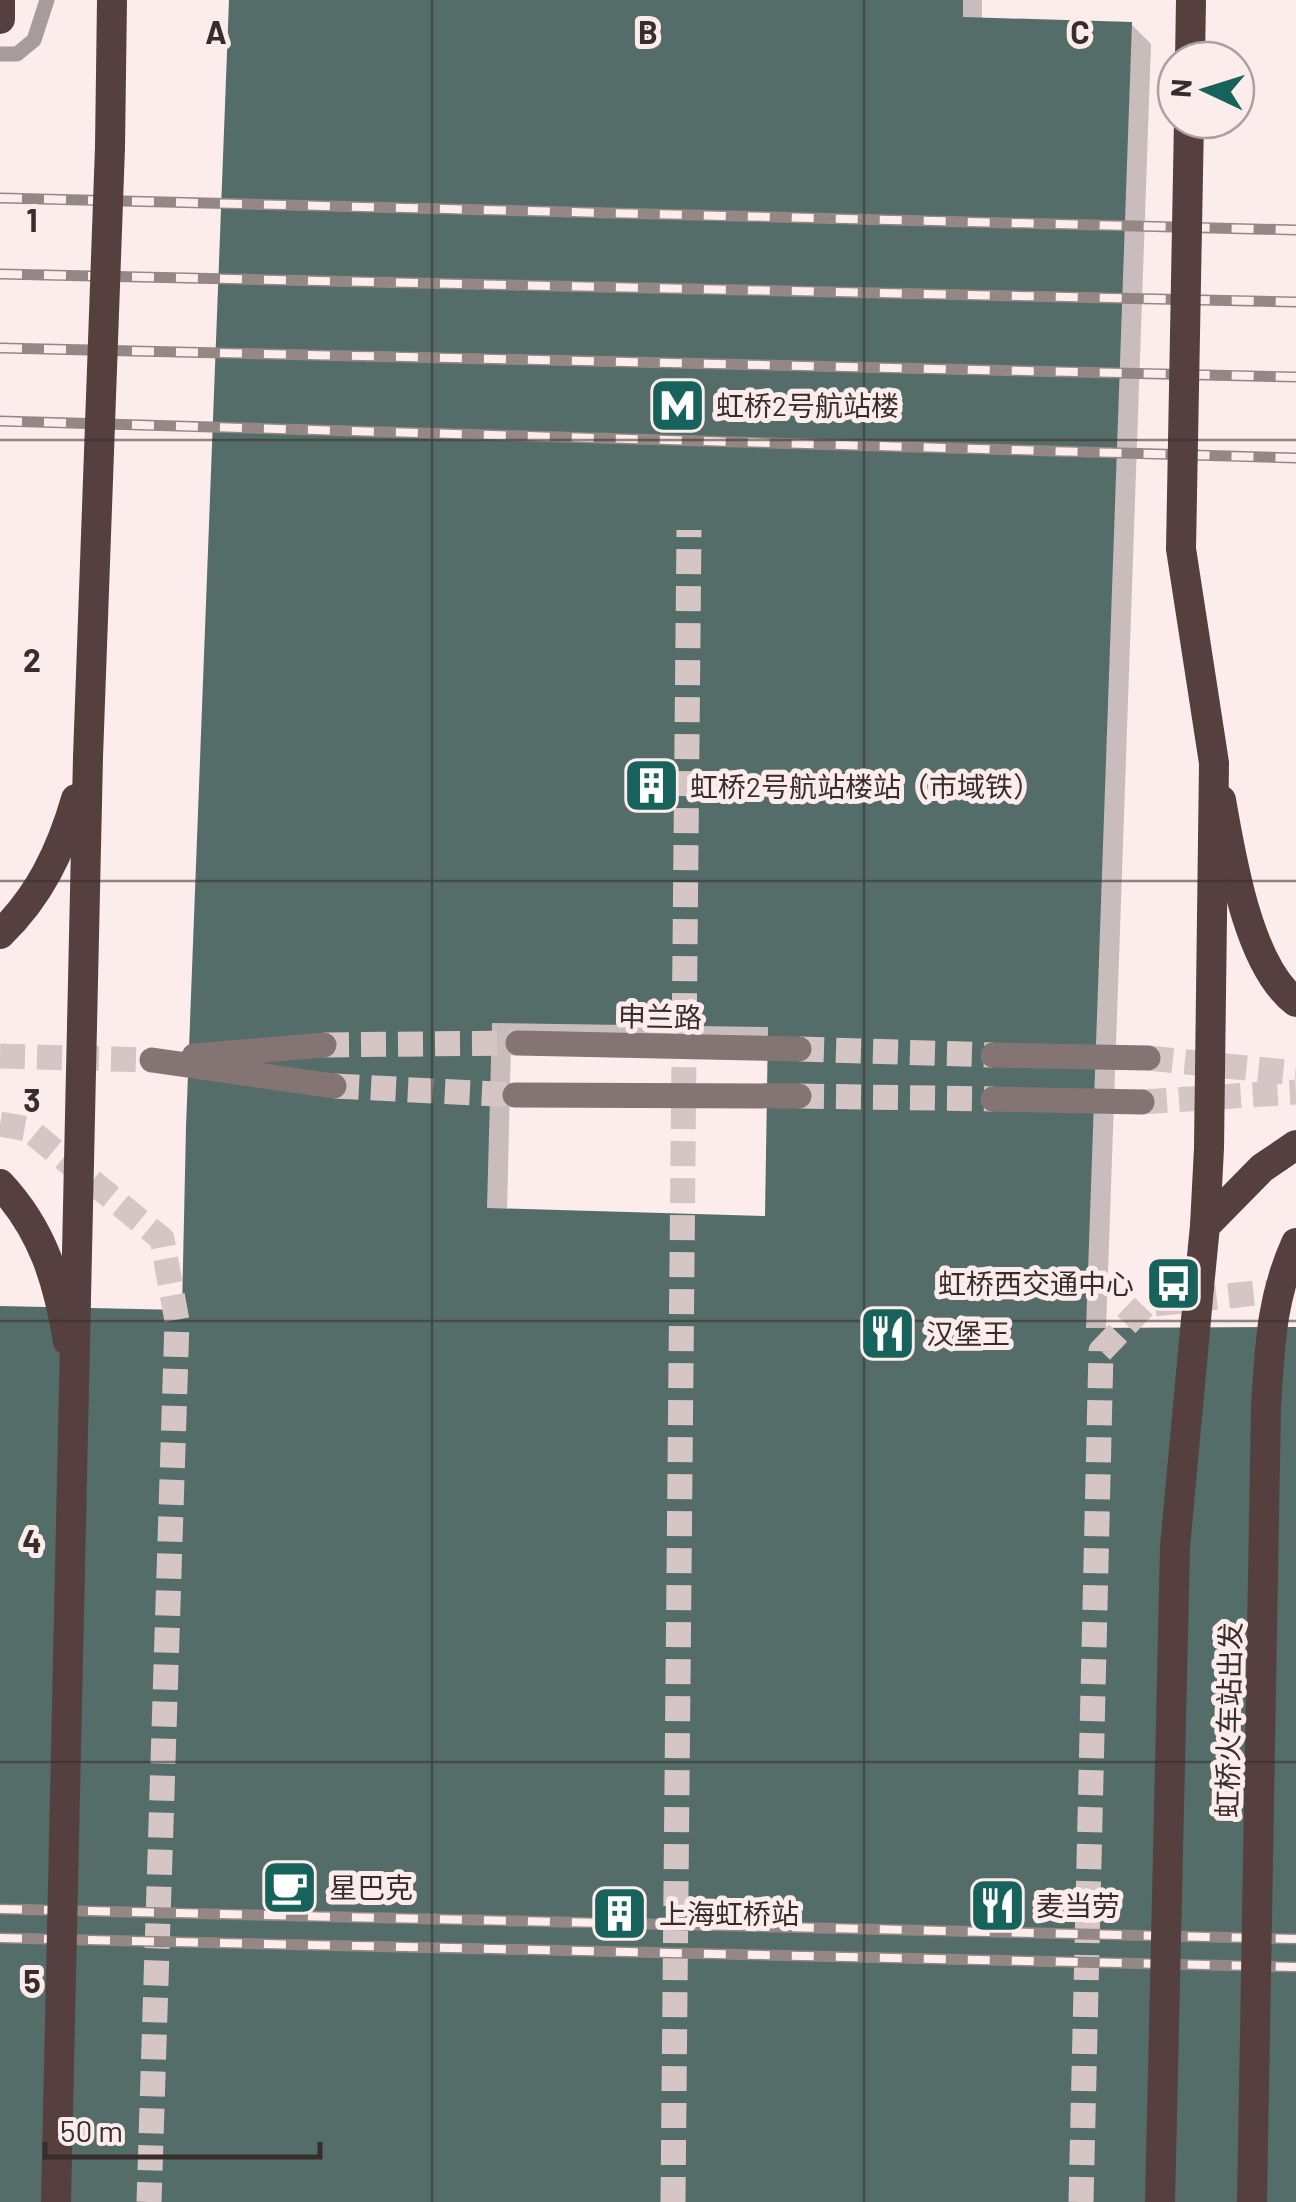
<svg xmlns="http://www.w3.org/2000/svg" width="1296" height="2202" font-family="Barlow,'Noto Sans SC',sans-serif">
<rect width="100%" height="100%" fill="#fceceb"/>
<path fill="#0003" fill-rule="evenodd" d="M232,0H982V20L1131,24L1151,44L1106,1330H1296V2202H0V1309L184,1313ZM511,1042L770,1046L767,1219L507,1211Z"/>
<path fill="#556d69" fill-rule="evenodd" d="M229,0H963V17L1132,22L1086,1328L1296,1327V2202H0V1306L182,1310L186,1127ZM492,1023L768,1027L765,1216L487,1208Z"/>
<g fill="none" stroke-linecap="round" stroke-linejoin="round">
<g stroke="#d5c6c5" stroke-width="25" stroke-dasharray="25 12" stroke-linecap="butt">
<path d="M0,1124L28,1129L162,1239L177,1321L149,2202"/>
<path d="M673,2202L689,530"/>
<path d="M1081,2202L1101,1351L1145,1305L1256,1293L1296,1292"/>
</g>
<g stroke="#d5c6c5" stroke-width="25" stroke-dasharray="25 12" stroke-linecap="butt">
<path d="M324,1045L518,1043"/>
<path d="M799,1049L993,1055"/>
<path d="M0,1056L152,1060"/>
<path d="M1148,1058L1296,1073"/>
<path d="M334,1086L515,1095"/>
<path d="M799,1096L993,1099"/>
<path d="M1142,1102L1296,1092"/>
</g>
<path stroke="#a79c9b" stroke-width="15" d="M0,54H17L34,40L47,0"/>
<g stroke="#847473" stroke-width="25">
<path d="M518,1043L799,1049"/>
<path d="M993,1055L1148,1058"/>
<path d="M194,1056L324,1045"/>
<path d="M152,1060L334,1086"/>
<path d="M515,1095L799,1096"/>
<path d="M993,1099L1142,1102"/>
</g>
<g stroke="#55403f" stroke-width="30">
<path d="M0,19V0"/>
<path d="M1190,60L1191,0"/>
<path d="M110,147L112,0"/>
<path d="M1221,800C1231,856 1248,966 1296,1002"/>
<path d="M0,934C39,897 61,851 76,799"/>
<path d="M82,1026L88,757"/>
<path d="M0,1184C43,1230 58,1281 68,1341"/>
<path d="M1199,1287L1205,1226L1262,1168L1296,1145"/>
</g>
<defs>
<g id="rail">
<path d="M0,198L1296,230"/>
<path d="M0,274L1296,302"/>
<path d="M0,348L1296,377"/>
<path d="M0,421L1296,458"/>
<path d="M0,1909L1296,1939"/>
<path d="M0,1938L1296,1967"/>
</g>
</defs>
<use href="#rail" stroke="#948786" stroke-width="11"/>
<use href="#rail" stroke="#fceceb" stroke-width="8" stroke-dasharray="22" stroke-linecap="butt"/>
<g stroke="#55403f" stroke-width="30">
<path d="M1189,120L1181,549L1214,763L1209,1148L1205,1226"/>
<path d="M88,757L110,147"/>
<path d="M56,2202L82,1026"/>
<path d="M1160,2202L1175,1547L1199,1287"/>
<path d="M1252,2202L1266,1406C1270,1345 1271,1299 1296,1243"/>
</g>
</g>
<path fill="none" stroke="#372d2c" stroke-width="2.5" stroke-opacity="0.55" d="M432,0V2202M864,0V2202M0,440H1296M0,881H1296M0,1321H1296M0,1762H1296"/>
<defs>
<symbol id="metro-square" viewBox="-11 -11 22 22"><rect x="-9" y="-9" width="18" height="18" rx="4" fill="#17635c" stroke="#fceceb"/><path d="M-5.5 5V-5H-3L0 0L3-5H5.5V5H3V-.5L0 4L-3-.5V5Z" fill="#fff"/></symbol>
<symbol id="building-square" viewBox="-11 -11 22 22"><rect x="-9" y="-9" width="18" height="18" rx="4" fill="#17635c" stroke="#fceceb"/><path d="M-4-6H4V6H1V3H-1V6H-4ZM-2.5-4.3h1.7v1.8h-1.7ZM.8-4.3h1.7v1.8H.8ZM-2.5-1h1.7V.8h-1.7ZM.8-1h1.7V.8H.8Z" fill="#fff"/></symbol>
<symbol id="bus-square" viewBox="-11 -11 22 22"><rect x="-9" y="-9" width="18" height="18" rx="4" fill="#17635c" stroke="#fceceb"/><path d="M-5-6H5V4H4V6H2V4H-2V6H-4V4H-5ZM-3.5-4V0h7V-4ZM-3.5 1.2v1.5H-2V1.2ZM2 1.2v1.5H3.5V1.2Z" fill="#fff"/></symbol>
<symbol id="restaurant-square" viewBox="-11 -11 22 22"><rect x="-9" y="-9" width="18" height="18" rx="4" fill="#17635c" stroke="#fceceb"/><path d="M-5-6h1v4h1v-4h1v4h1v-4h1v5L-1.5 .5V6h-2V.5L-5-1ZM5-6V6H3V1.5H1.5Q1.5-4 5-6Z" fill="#fff"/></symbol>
<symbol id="cafe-square" viewBox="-11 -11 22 22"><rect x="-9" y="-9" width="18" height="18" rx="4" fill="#17635c" stroke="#fceceb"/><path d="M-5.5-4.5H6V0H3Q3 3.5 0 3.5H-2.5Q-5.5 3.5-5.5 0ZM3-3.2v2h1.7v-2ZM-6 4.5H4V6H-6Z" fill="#fff"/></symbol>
</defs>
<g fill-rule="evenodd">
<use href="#metro-square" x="646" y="374" width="63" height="63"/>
<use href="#building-square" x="620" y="754" width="63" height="63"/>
<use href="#bus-square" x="1142" y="1252" width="63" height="63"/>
<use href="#restaurant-square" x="856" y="1302" width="63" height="63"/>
<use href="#cafe-square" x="258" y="1856" width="63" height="63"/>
<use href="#restaurant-square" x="966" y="1874" width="63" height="63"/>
<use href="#building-square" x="588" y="1882" width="63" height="63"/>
</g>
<g text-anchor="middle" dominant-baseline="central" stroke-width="10" stroke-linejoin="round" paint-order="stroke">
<g font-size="28" fill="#372d2c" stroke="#fceceb" text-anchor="start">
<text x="716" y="405">虹桥2号航站楼</text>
<text x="690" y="786">虹桥2号航站楼站（市域铁）</text>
<text x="1134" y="1283" text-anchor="end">虹桥西交通中心</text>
<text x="926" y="1333">汉堡王</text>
<text x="329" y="1887">星巴克</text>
<text x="1036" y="1905">麦当劳</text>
<text x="659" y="1913">上海虹桥站</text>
</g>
<g font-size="28" fill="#372d2c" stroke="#fceceb">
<text transform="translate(660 1016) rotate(1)">申兰路</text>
<text transform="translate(1228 1720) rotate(-89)">虹桥火车站出发</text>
</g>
</g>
<g font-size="32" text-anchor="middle" font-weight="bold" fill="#372d2c" stroke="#fceceb" stroke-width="10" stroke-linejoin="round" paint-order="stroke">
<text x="216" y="44">A</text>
<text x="648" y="44">B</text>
<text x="1080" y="44">C</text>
<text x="32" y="232">1</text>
<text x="32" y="672">2</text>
<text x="32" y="1112">3</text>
<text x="32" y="1553">4</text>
<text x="32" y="1993">5</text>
</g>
<g transform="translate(1206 90) rotate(274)"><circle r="48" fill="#fceceb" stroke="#ada09f" stroke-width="2.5"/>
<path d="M0-8L18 38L0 25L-18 38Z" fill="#17635c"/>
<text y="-15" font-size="28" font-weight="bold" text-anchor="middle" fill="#372d2c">N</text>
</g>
<path d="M45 2142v15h275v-15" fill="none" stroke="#372d2c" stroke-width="5"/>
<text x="60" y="2142" font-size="30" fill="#372d2c" stroke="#fceceb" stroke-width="8" paint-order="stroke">50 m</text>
</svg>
